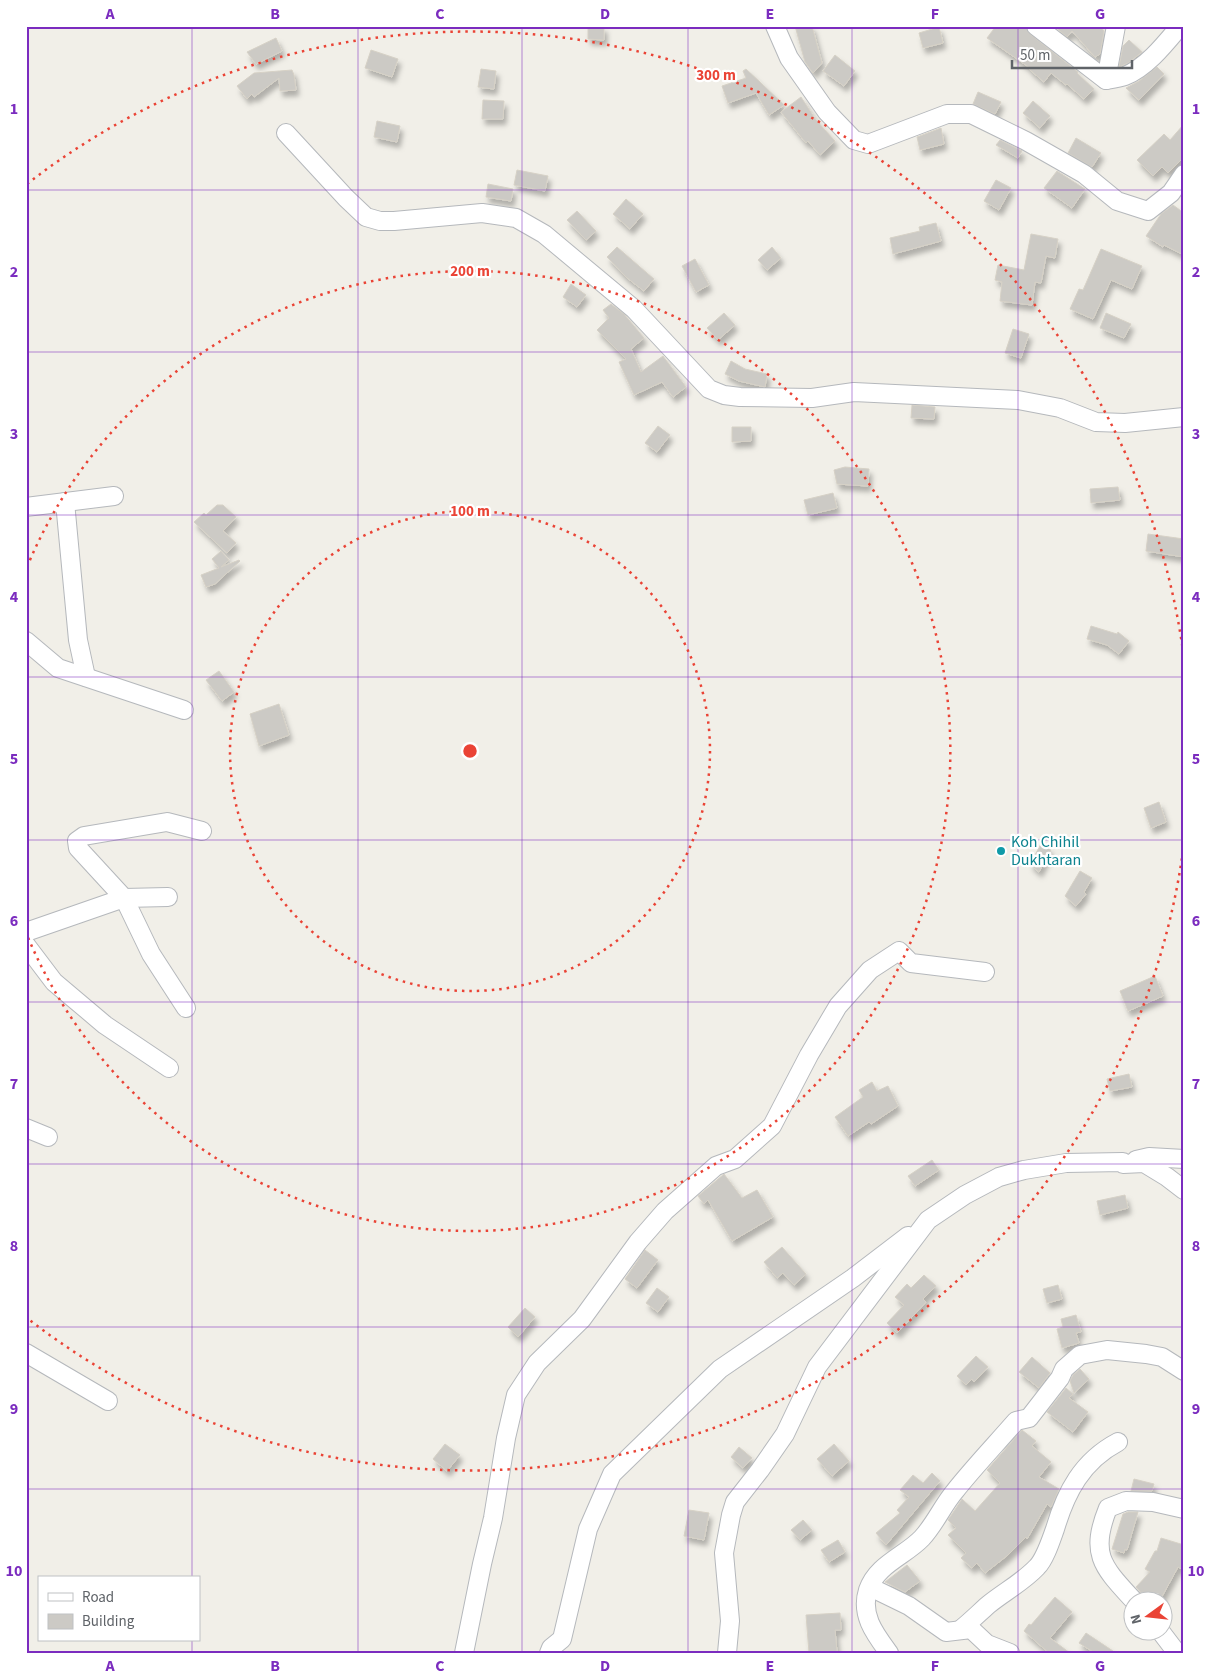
<svg xmlns="http://www.w3.org/2000/svg" width="1210" height="1679" font-family="'Source Sans 3',sans-serif">
<defs>
<filter id="shadow"><feDropShadow dx="3" dy="5.5" stdDeviation="2.5" flood-color="#0004"/></filter>
</defs>
<rect width="100%" height="100%" fill="#f1efe8"/>
<g fill="#cccac5" stroke="#d6d1c6" filter="url(#shadow)">
<path d="M795,26H812L822,63L813,73L805,62Z"/>
<path d="M996,26H1026L1030,34L1078,72L1077,73L1094,89L1084,99L1067,84L1066,85L1051,73L1044,82L1029,69L1030,68L987,38Z"/>
<path d="M1054,26H1100L1104,31L1100,54L1095,57L1072,31L1067,37Z"/>
<path d="M588,27H604V40L588,39Z"/>
<path d="M939,27L943,43L923,48L919,33Z"/>
<path d="M276,38L282,51L256,64L247,52Z"/>
<path d="M1129,40L1142,52L1128,63L1119,67L1123,46Z"/>
<path d="M371,50L398,59L392,77L365,68Z"/>
<path d="M835,55L855,71L844,86L823,71Z"/>
<path d="M1157,67L1164,74L1139,100L1126,88L1139,81Z"/>
<path d="M481,69L496,71L494,89L478,87Z"/>
<path d="M746,69L759,81L784,105L769,115L756,93L728,103L722,86L746,78L743,71Z"/>
<path d="M292,70L294,75L296,90L280,91L279,78L254,97L252,94L247,99L237,86L254,73Z"/>
<path d="M978,92L1001,102L995,114L973,104Z"/>
<path d="M801,97L816,120L835,141L820,155L808,141L806,143L781,112Z"/>
<path d="M483,100L504,101L503,119H482Z"/>
<path d="M1033,101L1050,116L1040,128L1023,113Z"/>
<path d="M377,121L400,126L397,142L374,137Z"/>
<path d="M1184,124V157L1168,173L1162,167L1153,176L1137,160L1164,134L1170,140Z"/>
<path d="M941,128L944,144L920,150L917,137Z"/>
<path d="M1076,138L1101,153L1092,167L1068,153Z"/>
<path d="M1000,140L1022,151L1018,158L996,145Z"/>
<path d="M517,170L548,176L545,191L514,185Z"/>
<path d="M1057,171L1085,189L1072,208L1044,188Z"/>
<path d="M996,180L1011,188L999,210L984,201Z"/>
<path d="M488,184L513,189L511,201L486,197Z"/>
<path d="M626,199L643,214L630,229L613,214Z"/>
<path d="M1173,205L1184,213V255L1164,245L1163,247L1146,236L1161,214Z"/>
<path d="M577,211L596,231L586,240L567,220Z"/>
<path d="M936,223L941,241L893,254L890,238L920,231L919,227Z"/>
<path d="M1031,234L1058,239L1055,258L1046,256L1041,283L1035,282L1032,305L1000,301L1002,282L995,280L998,265L1024,270Z"/>
<path d="M617,247L654,279L644,291L626,277L607,257Z"/>
<path d="M772,247L781,258L767,270L758,260Z"/>
<path d="M1101,249L1142,266L1132,289L1111,280L1093,319L1070,309L1079,289L1083,290Z"/>
<path d="M695,259L709,285L696,292L682,266Z"/>
<path d="M571,284L586,295L577,307L563,297Z"/>
<path d="M611,304L624,314L644,338L631,349L641,372L663,356L686,387L673,397L662,382L634,395L619,362L626,359L597,330L609,318L603,310Z"/>
<path d="M724,313L735,325L718,340L707,328Z"/>
<path d="M1106,313L1131,324L1124,338L1100,328Z"/>
<path d="M1013,329L1029,334L1021,358L1005,353Z"/>
<path d="M731,361L745,369L767,374L765,387L739,381L725,374Z"/>
<path d="M912,405L935,407L934,419L911,418Z"/>
<path d="M658,426L670,435L657,452L645,443Z"/>
<path d="M732,427H751V441L732,442Z"/>
<path d="M845,467L869,469L868,486L837,484L834,470Z"/>
<path d="M1118,487L1120,500L1091,503L1090,489Z"/>
<path d="M833,493L837,508L808,515L804,500Z"/>
<path d="M217,505H223L236,517L223,531L236,543L227,553L194,522L204,513L206,515Z"/>
<path d="M1148,534L1184,539V557L1146,551Z"/>
<path d="M221,551L229,560L221,567L239,560L240,561L215,584L206,587L201,575L219,568L212,559Z"/>
<path d="M1091,626L1117,634L1118,632L1129,641L1119,654L1107,645L1087,639Z"/>
<path d="M219,671L234,692L222,701L206,680Z"/>
<path d="M279,704L289,735L259,746L250,714Z"/>
<path d="M1159,802L1166,822L1151,828L1144,808Z"/>
<path d="M1041,844L1051,850L1039,872L1030,864Z"/>
<path d="M1080,871L1092,878L1084,892L1086,894L1076,906L1065,896Z"/>
<path d="M1155,976L1163,996L1128,1011L1120,991Z"/>
<path d="M1129,1074L1132,1087L1110,1091L1107,1079Z"/>
<path d="M872,1082L877,1091L888,1086L898,1106L871,1124L869,1122L848,1136L835,1117L863,1097L859,1090Z"/>
<path d="M932,1160L939,1170L915,1186L908,1176Z"/>
<path d="M724,1174L742,1198L757,1190L773,1217L732,1241L708,1200L704,1204L698,1196Z"/>
<path d="M1125,1195L1128,1208L1100,1215L1097,1201Z"/>
<path d="M782,1247L806,1274L794,1285L783,1273L777,1278L764,1262Z"/>
<path d="M645,1250L658,1260L637,1288L625,1279Z"/>
<path d="M924,1275L936,1286L923,1299L926,1302L897,1333L887,1323L904,1305L895,1297L907,1284L911,1288Z"/>
<path d="M1058,1285L1062,1299L1047,1303L1043,1289Z"/>
<path d="M657,1288L669,1297L658,1312L646,1303Z"/>
<path d="M525,1308L535,1317L518,1337L508,1327Z"/>
<path d="M1076,1315L1081,1332L1076,1333L1079,1343L1062,1348L1057,1329L1063,1327L1061,1319Z"/>
<path d="M976,1356L988,1367L974,1382L972,1379L966,1385L957,1376Z"/>
<path d="M1032,1357L1050,1373L1039,1388L1019,1372Z"/>
<path d="M1080,1369L1089,1379L1074,1393L1070,1381L1073,1375Z"/>
<path d="M1066,1388L1073,1394L1069,1398L1088,1412L1073,1432L1047,1412Z"/>
<path d="M1022,1430L1036,1441L1032,1446L1051,1462L1039,1477L1059,1489L1051,1507L1047,1504L1027,1539L1026,1537L1008,1555L985,1573L977,1563L972,1568L961,1558L966,1553L948,1535L956,1528L948,1520L962,1499L975,1511L1000,1483L987,1470Z"/>
<path d="M445,1444L460,1455L447,1471L433,1459Z"/>
<path d="M834,1444L849,1461L832,1476L817,1459Z"/>
<path d="M739,1447L752,1458L743,1468L731,1457Z"/>
<path d="M932,1473L940,1481L886,1545L876,1533L900,1513L897,1510L909,1497L900,1490L913,1475L923,1483Z"/>
<path d="M1134,1479L1154,1484L1152,1491H1131Z"/>
<path d="M689,1510L709,1513L704,1540L684,1536Z"/>
<path d="M1128,1512H1138L1127,1550L1125,1549L1124,1553L1112,1549L1123,1514Z"/>
<path d="M803,1520L812,1530L800,1540L791,1530Z"/>
<path d="M1161,1538L1184,1545V1570L1178,1567L1159,1602H1149L1136,1587L1150,1572L1145,1569L1155,1551H1157Z"/>
<path d="M838,1540L845,1552L829,1562L821,1550Z"/>
<path d="M907,1565L920,1581L905,1592L885,1582Z"/>
<path d="M1055,1597L1072,1612L1050,1638L1070,1653H1049L1024,1631L1029,1624L1031,1625Z"/>
<path d="M840,1613L841,1630H835L837,1652L809,1653L806,1615Z"/>
<path d="M1086,1633L1116,1653H1095L1079,1643Z"/>
</g>
<g fill="none" stroke-linecap="round" stroke-linejoin="round">
<defs>
<g id="minor">
<path d="M775,26L789,58L827,112L854,140L868,144L947,114H971L1026,141L1084,174L1117,201L1148,211L1171,193L1184,174"/>
<path d="M1036,26L1106,80C1112,79 1119,78 1125,76C1147,67 1165,44 1180,26"/>
<path d="M1106,80L1116,26"/>
<path d="M286,133L346,198L366,217L380,221H394L482,213L516,218L544,234L634,309L709,389L724,395L740,397L812,398L854,392L1018,400L1060,408L1096,422L1125,423L1184,417"/>
<path d="M65,502L78,640L86,677"/>
<path d="M26,507L114,496"/>
<path d="M26,641L58,668L184,710"/>
<path d="M26,932L124,898L168,897"/>
<path d="M26,945L54,982L105,1025L169,1068"/>
<path d="M186,1008L151,954L124,898L78,848L77,841L84,836L167,822L202,831"/>
<path d="M26,1128L48,1137"/>
<path d="M1136,1160L1149,1157L1184,1159"/>
<path d="M26,1353L108,1401"/>
<path d="M870,1587L909,1606L946,1632L971,1629L987,1644L1010,1653"/>
<path d="M1135,1602C1103,1567 1089,1555 1108,1508L1126,1501L1153,1502L1184,1509"/>
<path d="M960,1630C970,1622 979,1613 988,1605C1004,1592 1023,1582 1037,1567C1045,1559 1051,1540 1055,1529C1066,1492 1082,1461 1118,1442"/>
<path d="M1161,1632L1177,1653"/>
<path d="M464,1653L482,1564L493,1518L506,1438L516,1395L537,1363L582,1319L638,1242L665,1211L716,1166L735,1159L772,1126L809,1055L838,1006L870,970L899,951L911,963L985,972"/>
<path d="M549,1653L551,1648L562,1639L588,1529L612,1474L720,1369L853,1278L908,1236"/>
<path d="M727,1653L730,1621L724,1553L731,1515L735,1502L760,1470L785,1434L817,1367L928,1220L965,1195L999,1177L1024,1170L1066,1163L1123,1162V1164L1144,1163L1167,1177L1184,1190"/>
<path d="M889,1653C875,1634 860,1615 868,1590C877,1564 905,1556 922,1538C935,1524 943,1505 955,1491C974,1467 996,1444 1016,1421L1029,1418L1060,1378L1064,1369L1080,1355L1107,1350L1146,1354L1162,1357L1184,1371"/>
</g>
</defs>
<use href="#minor" stroke="#b5b8bc" stroke-width="20"/>
<use href="#minor" stroke="#fff" stroke-width="18"/>
</g>
<path fill="none" stroke="#7b2cbf" stroke-width="1" stroke-opacity="0.55" d="M192,26V1578M358,26V1653M522,26V1653M688,26V1653M852,26V1653M1018,26V1653M26,190H1184M26,352H1184M26,515H1184M26,677H1184M26,840H1184M26,1002H1184M26,1164H1184M26,1327H1184M26,1489H1184M192,1640V1653"/>
<g fill="none" stroke="#ea4335" stroke-width="2.5" stroke-dasharray="2.5 5">
<circle cx="470" cy="751" r="240"/>
<path d="M27 567A480 480 0 1 1 27 935"/>
<path d="M1183 851A720 720 0 0 1 27 1318M27 184A720 720 0 0 1 1183 651"/>
</g>
<circle fill="#0f9aa8" stroke="#fff" stroke-width="2" cx="1001" cy="851" r="5"/>
<g text-anchor="middle" dominant-baseline="central" stroke-width="4.5" stroke-linejoin="round" paint-order="stroke">
<g font-size="16" fill="#0d838f" stroke="#fff" text-anchor="start">
<text x="1011" y="842">Koh Chihil<tspan x="1011" dy="18">Dukhtaran</tspan></text>
</g>
</g>
<circle cx="470" cy="751" r="8" fill="#ea4335" stroke="#fff" stroke-width="2.5"/>
<g font-size="15" text-anchor="middle" font-weight="bold" fill="#ea4335" stroke="#fff" stroke-width="4.5" stroke-linejoin="round" paint-order="stroke">
<text x="716" y="80">300 m</text>
<text x="470" y="276">200 m</text>
<text x="470" y="516">100 m</text>
</g>
<rect width="1210" height="1679" fill="none" stroke="#ffffff" stroke-width="55"/>
<rect x="38" y="1576" width="162" height="65" fill="#ffffff" stroke="#bfc1c3"/>
<rect x="48" y="1593" width="25" height="8" fill="#ffffff" stroke="#bfc1c3"/>
<text x="82" y="1602" font-size="15" fill="#5f6368">Road</text>
<rect x="48" y="1614" width="25" height="15" fill="#cccac5" stroke="#bfc1c3"/>
<text x="82" y="1626" font-size="15" fill="#5f6368">Building</text>
<g transform="translate(1148 1616) rotate(255)"><circle r="24" fill="#ffffff" stroke="#bfc1c3"/>
<path d="M0-4L9 19L0 12L-9 19Z" fill="#ea4335"/>
<text y="-8" font-size="14" font-weight="bold" text-anchor="middle" fill="#5f6368">N</text>
</g>
<path d="M1012 60v8h120v-8" fill="none" stroke="#5f6368" stroke-width="2.5"/>
<text x="1020" y="60" font-size="15" fill="#5f6368" stroke="#ffffff" stroke-width="4" paint-order="stroke">50 m</text>
<rect x="28" y="28" width="1154" height="1624" fill="none" stroke="#7b2cbf" stroke-width="2"/>
<g font-size="16" text-anchor="middle" font-weight="bold" fill="#7b2cbf">
<text x="110" y="19">A</text>
<text x="275" y="19">B</text>
<text x="440" y="19">C</text>
<text x="605" y="19">D</text>
<text x="770" y="19">E</text>
<text x="935" y="19">F</text>
<text x="1100" y="19">G</text>
<text x="14" y="114">1</text>
<text x="1196" y="114">1</text>
<text x="14" y="277">2</text>
<text x="1196" y="277">2</text>
<text x="14" y="439">3</text>
<text x="1196" y="439">3</text>
<text x="14" y="602">4</text>
<text x="1196" y="602">4</text>
<text x="14" y="764">5</text>
<text x="1196" y="764">5</text>
<text x="14" y="926">6</text>
<text x="1196" y="926">6</text>
<text x="14" y="1089">7</text>
<text x="1196" y="1089">7</text>
<text x="14" y="1251">8</text>
<text x="1196" y="1251">8</text>
<text x="14" y="1414">9</text>
<text x="1196" y="1414">9</text>
<text x="14" y="1576">10</text>
<text x="1196" y="1576">10</text>
<text x="110" y="1671">A</text>
<text x="275" y="1671">B</text>
<text x="440" y="1671">C</text>
<text x="605" y="1671">D</text>
<text x="770" y="1671">E</text>
<text x="935" y="1671">F</text>
<text x="1100" y="1671">G</text>
</g>
</svg>
